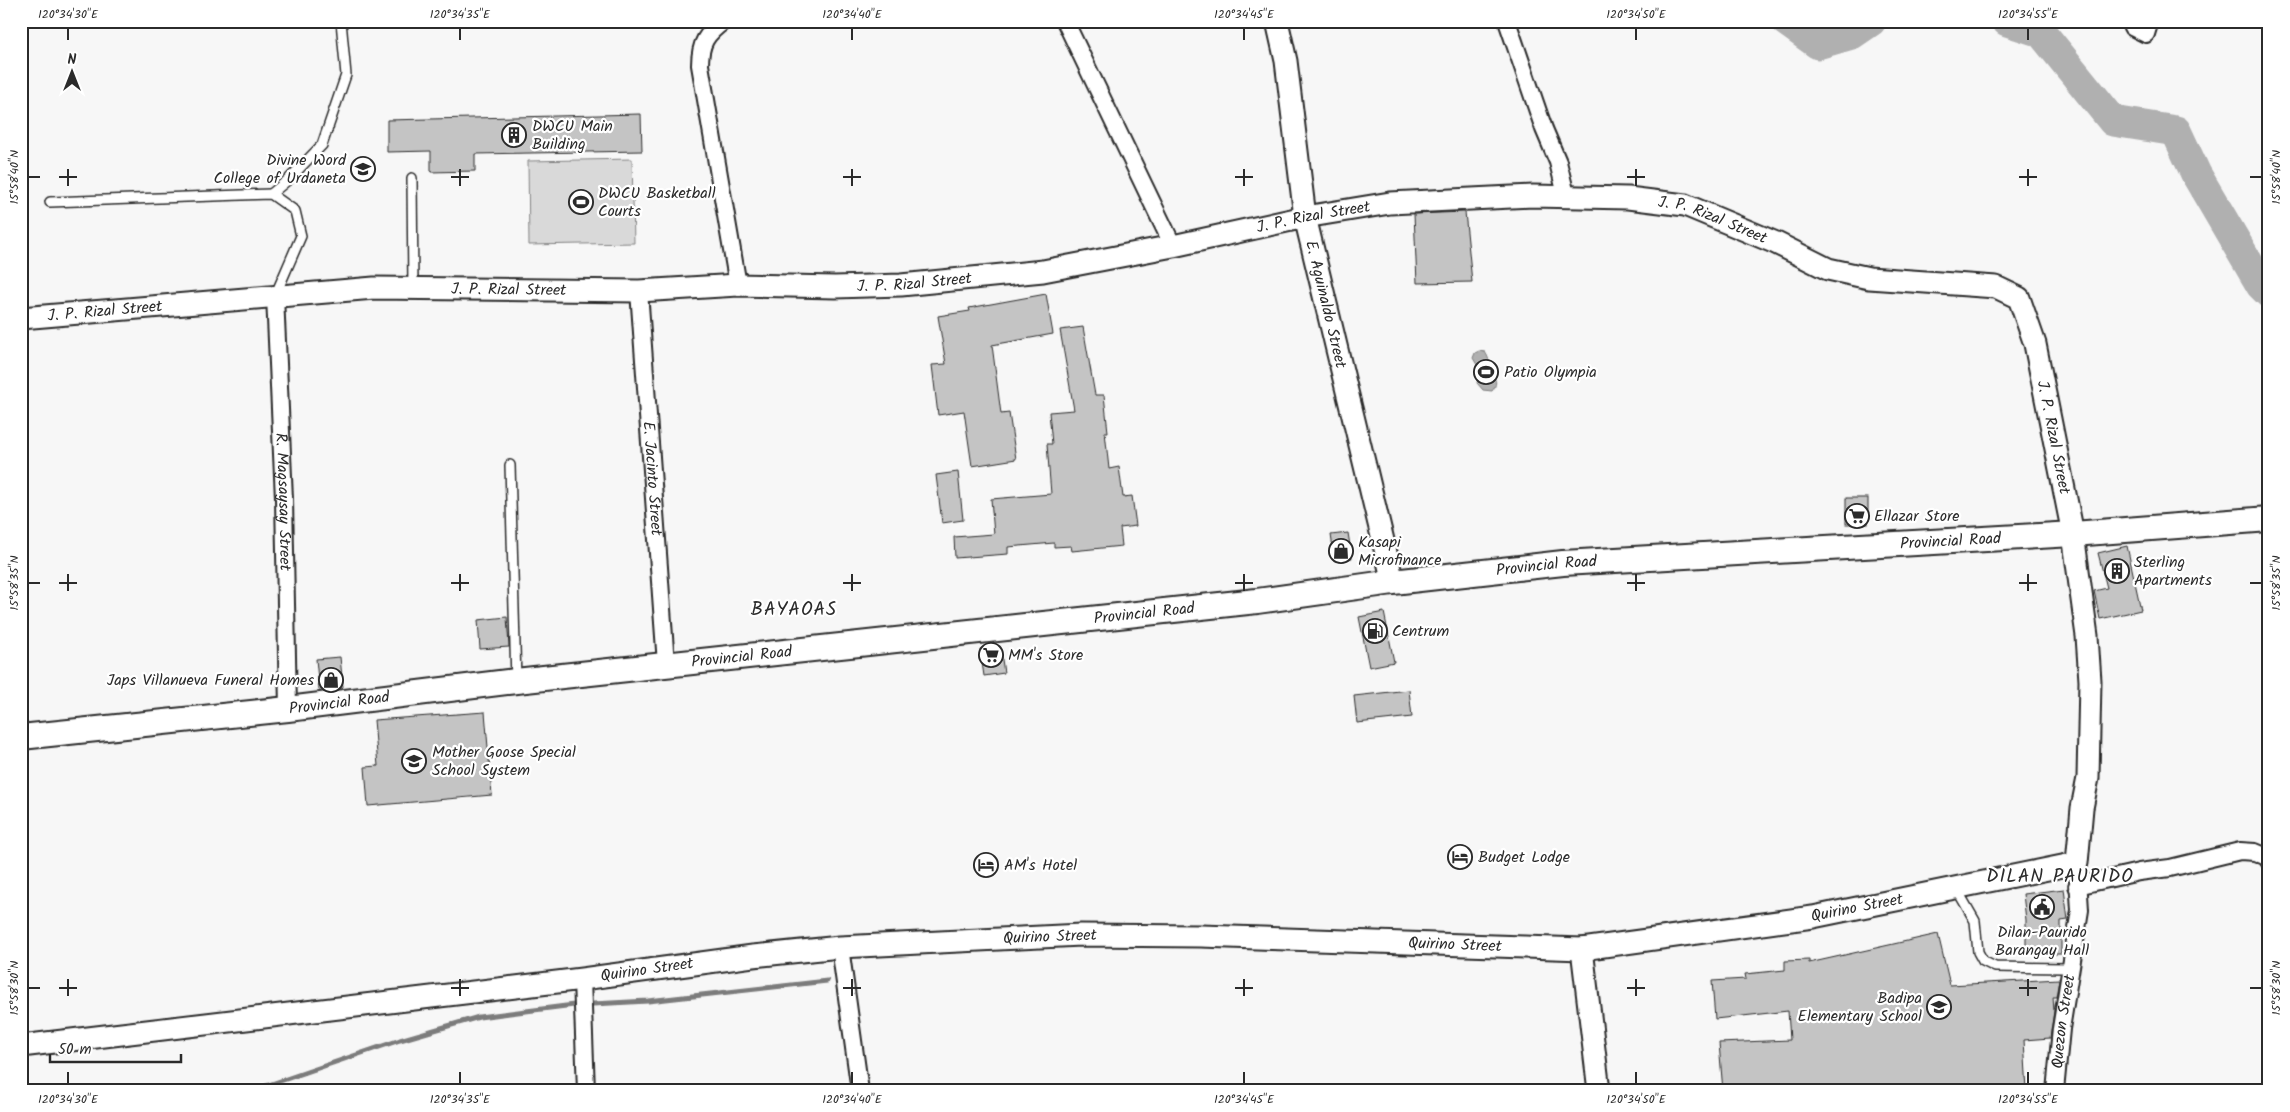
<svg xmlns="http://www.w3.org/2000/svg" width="2290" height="1112" font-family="Kalam,sans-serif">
<rect width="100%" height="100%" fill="#f7f7f7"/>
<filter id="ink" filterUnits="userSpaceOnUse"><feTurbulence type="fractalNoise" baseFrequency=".02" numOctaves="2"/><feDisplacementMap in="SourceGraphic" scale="10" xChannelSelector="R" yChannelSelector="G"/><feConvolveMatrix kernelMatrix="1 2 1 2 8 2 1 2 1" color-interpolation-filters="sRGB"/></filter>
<g filter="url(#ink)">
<path fill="#d9d9d9" stroke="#828282" d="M632,159L634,243L529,245L528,161Z"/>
<path fill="#b0b0b0" stroke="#7b7b7b" d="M1479,351L1485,352C1489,358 1489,361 1490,368C1493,377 1500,381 1492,391L1483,390L1477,383L1480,370L1473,358L1475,353Z"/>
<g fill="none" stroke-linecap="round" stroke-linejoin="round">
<g stroke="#7b7b7b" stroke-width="5">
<path d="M593,1004L648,1001L827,981"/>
<path d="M251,1091L400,1040L479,1017L574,1005"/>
</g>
<g stroke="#b0b0b0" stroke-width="31">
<path d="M1786,21L1818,44L1852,34L1871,21"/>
<path d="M2007,21L2041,32L2113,121L2176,131L2196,174L2261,285L2269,293"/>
</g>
</g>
<g fill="#c4c4c4" stroke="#2b2b2b">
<path d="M641,114L642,151L475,154V171L431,172V151L387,152V120Z"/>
<path d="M1465,212L1472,282L1417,283L1414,214Z"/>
<path d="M1046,294L1053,334L992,345L1001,414L1009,413L1016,459L972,466L964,411L938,415L932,365L946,364L938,316L970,311L969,308Z"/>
<path d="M1083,327L1095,395H1104L1108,432H1105L1109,469L1119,467L1123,497L1132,496L1136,526L1120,528L1122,546L1072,551L1071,546L1054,547V543L1008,547V554L955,558L954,537L994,534L991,499L1051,494L1047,444H1052L1049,412L1074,410L1060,330Z"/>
<path d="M958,472L963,520L942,523L936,475Z"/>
<rect x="1846" y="498" width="22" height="26"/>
<path d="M1348,533L1352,558L1335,561L1331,535Z"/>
<path d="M2127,546L2141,610L2100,619L2094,591L2107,588L2098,553Z"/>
<path d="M1384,612L1394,662L1369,667L1359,617Z"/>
<path d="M507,617L509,647L480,649L478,620Z"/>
<path d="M1000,646L1004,673L984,676L980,649Z"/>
<path d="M340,657L343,687L319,690L316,659Z"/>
<path d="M1409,690L1412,717L1357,723L1354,696Z"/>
<path d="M485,712L492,795L368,806L365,767L378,766L374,720Z"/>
<path d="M2064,889L2068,920L2061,921V954H2026V920L2023,894Z"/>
<path d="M1938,934L1950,985L2059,979L2056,997H2053L2054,1011L2050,1038L2024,1040L2027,1091H1893L1892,1088L1848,1091H1723L1719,1043L1790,1040L1788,1011L1715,1019L1712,981L1746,979L1745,974L1785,970V961L1809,960V963Z"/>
</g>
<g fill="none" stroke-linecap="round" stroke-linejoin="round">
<defs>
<g id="service">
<path d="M412,178L413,288"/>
<path d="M271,194L289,179L322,145L346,75L341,21"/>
<path d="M50,202L271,194L295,211L301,236L275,296"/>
<path d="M510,465L516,681"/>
<path d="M1956,888L1975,921L1978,952L1983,961L1995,967L2066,968L2069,970"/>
</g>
<g id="minor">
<path d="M724,21C706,34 700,43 700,65L738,285"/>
<path d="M1065,21L1173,246"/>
<path d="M1507,21L1544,129L1558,162L1567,199"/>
<path d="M2130,21L2132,27L2146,34L2150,21"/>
<path id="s1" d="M639,291L666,664"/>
<path id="s2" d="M275,296L284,499L288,709"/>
<path d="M2077,886L2139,872L2170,868L2240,851L2255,852L2267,857L2269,861"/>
<path d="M840,947L860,1091"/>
<path d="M582,979L586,1091"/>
<path id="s3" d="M2055,1091L2061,1029L2080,910L2077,863"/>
</g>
<g id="tertiary">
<path id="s4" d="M1277,21L1286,61L1305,217L1393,582"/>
<path id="s5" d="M21,318L374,288L639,291L738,285L835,287L901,285L1043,271L1173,246L1305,217L1390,203L1533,196L1628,198L1685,205L1776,243L1828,269L1869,278L1996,287L2019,298L2035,344L2073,534L2087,636L2090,681L2088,778L2082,808L2077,863L1813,917L1582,949L1201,936L1081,935L840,947L753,956L582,979L21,1046"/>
<path d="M1582,949L1599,1091"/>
</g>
<g id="secondary">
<path id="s6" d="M21,737L288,709L516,681L1257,601L1393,582L1563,563L2073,534L2269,519"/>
</g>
</defs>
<use href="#service" stroke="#2b2b2b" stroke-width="12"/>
<use href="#minor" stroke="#2b2b2b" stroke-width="20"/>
<use href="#tertiary" stroke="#2b2b2b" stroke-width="25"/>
<use href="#secondary" stroke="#2b2b2b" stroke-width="28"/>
<use href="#service" stroke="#fff" stroke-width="9"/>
<use href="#minor" stroke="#fff" stroke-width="16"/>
<use href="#tertiary" stroke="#fff" stroke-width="21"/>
<use href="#secondary" stroke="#fff" stroke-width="24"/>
</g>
</g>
<path fill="none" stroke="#2b2b2b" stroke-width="2" d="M68,28V40M460,28V40M852,28V40M1244,28V40M1636,28V40M2028,28V40M68,169V186M460,169V186M852,169V186M1244,169V186M1636,169V186M2028,169V186M28,177H40M59,177H77M451,177H469M843,177H861M1235,177H1253M1627,177H1645M2019,177H2037M2250,177H2262M68,574V591M460,574V591M852,574V591M1244,574V591M1636,574V591M2028,574V591M28,583H40M59,583H77M451,583H469M843,583H861M1235,583H1253M1627,583H1645M2019,583H2037M2250,583H2262M68,979V996M460,979V996M852,979V996M1244,979V996M1636,979V996M2028,979V996M28,988H40M59,988H77M451,988H469M843,988H861M1235,988H1253M1627,988H1645M2019,988H2037M2250,988H2262M68,1072V1084M460,1072V1084M852,1072V1084M1244,1072V1084M1636,1072V1084M2028,1072V1084"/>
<defs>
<symbol id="building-ring" viewBox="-11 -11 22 22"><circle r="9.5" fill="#fff" stroke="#2b2b2b" stroke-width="1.5"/><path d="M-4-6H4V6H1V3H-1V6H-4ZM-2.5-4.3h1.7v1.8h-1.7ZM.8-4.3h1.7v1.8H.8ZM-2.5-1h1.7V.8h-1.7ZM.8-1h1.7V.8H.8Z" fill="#2b2b2b"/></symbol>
<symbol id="university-ring" viewBox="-11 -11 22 22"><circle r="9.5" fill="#fff" stroke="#2b2b2b" stroke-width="1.5"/><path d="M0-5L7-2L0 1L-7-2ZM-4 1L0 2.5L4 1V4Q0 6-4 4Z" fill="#2b2b2b"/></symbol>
<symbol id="stadium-ring" viewBox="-11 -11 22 22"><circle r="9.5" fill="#fff" stroke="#2b2b2b" stroke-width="1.5"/><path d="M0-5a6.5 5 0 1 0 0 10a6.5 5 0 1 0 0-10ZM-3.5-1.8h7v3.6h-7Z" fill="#2b2b2b"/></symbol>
<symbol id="supermarket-ring" viewBox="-11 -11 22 22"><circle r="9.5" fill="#fff" stroke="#2b2b2b" stroke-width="1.5"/><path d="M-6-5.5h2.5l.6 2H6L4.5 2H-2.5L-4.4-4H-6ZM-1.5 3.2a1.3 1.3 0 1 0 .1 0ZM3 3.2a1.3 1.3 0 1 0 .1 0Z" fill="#2b2b2b"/></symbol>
<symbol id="shop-ring" viewBox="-11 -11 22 22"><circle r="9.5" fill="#fff" stroke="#2b2b2b" stroke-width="1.5"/><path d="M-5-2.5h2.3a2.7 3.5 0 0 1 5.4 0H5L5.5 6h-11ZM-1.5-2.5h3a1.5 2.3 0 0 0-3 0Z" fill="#2b2b2b"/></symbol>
<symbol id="fuel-ring" viewBox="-11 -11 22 22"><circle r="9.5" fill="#fff" stroke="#2b2b2b" stroke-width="1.5"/><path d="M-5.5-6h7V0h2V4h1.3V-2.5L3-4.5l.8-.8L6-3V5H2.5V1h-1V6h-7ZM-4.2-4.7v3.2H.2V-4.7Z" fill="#2b2b2b"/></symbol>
<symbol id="school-ring" viewBox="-11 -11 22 22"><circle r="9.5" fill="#fff" stroke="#2b2b2b" stroke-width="1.5"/><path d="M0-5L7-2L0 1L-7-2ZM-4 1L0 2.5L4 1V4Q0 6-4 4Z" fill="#2b2b2b"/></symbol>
<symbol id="hotel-ring" viewBox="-11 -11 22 22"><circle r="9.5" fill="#fff" stroke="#2b2b2b" stroke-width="1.5"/><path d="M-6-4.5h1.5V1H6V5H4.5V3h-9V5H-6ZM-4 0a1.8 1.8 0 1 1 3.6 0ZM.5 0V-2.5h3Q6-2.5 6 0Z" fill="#2b2b2b"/></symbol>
<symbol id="civic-ring" viewBox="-11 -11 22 22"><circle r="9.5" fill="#fff" stroke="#2b2b2b" stroke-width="1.5"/><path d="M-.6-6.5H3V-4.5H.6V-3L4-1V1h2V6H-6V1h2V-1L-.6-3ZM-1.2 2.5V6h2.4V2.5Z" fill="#2b2b2b"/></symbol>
</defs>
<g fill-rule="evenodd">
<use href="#building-ring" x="500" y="121" width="28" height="28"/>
<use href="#university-ring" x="349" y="155" width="28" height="28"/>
<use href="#stadium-ring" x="567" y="188" width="28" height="28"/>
<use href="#stadium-ring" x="1472" y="358" width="28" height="28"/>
<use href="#supermarket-ring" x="1843" y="502" width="28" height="28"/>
<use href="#shop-ring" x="1327" y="537" width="28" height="28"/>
<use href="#building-ring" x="2103" y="557" width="28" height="28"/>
<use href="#fuel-ring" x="1361" y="617" width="28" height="28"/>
<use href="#supermarket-ring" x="977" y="641" width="28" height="28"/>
<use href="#shop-ring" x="317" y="666" width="28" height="28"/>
<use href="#school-ring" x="400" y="747" width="28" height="28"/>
<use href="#hotel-ring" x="1446" y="843" width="28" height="28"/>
<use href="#hotel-ring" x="972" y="851" width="28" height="28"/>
<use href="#civic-ring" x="2028" y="893" width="28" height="28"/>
<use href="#school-ring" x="1925" y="993" width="28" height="28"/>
</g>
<g text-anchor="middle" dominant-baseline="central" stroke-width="4.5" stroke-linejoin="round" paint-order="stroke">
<g font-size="16" fill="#2b2b2b" stroke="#fff" text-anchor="start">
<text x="532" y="126">DWCU Main<tspan x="532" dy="18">Building</tspan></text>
<text x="346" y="160" text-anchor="end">Divine Word<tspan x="346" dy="18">College of Urdaneta</tspan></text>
<text x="598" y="193">DWCU Basketball<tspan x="598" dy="18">Courts</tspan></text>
<text x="1504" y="372">Patio Olympia</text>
<text x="1874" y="516">Ellazar Store</text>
<text x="1358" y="542">Kasapi<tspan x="1358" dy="18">Microfinance</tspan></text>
<text x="2134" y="562">Sterling<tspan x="2134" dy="18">Apartments</tspan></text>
<text x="1392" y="631">Centrum</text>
<text x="1008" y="655">MM's Store</text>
<text x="314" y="680" text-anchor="end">Japs Villanueva Funeral Homes</text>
<text x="432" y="752">Mother Goose Special<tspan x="432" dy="18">School System</tspan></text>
<text x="1478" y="857">Budget Lodge</text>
<text x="1004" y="865">AM's Hotel</text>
<text x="2042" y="932" text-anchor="middle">Dilan-Paurido<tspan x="2042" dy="18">Barangay Hall</tspan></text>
<text x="1922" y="998" text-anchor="end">Badipa<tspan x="1922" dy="18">Elementary School</tspan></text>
</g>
<g font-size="16" fill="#2b2b2b" stroke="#fff">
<text stroke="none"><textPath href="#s5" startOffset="1300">J. P. Rizal Street</textPath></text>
<text stroke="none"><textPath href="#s5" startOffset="1704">J. P. Rizal Street</textPath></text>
<text stroke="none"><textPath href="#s5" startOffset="895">J. P. Rizal Street</textPath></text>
<text stroke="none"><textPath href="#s5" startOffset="489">J. P. Rizal Street</textPath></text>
<text stroke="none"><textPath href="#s4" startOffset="288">E. Aguinaldo Street</textPath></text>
<text stroke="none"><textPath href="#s5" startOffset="84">J. P. Rizal Street</textPath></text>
<text stroke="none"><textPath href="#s5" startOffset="2169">J. P. Rizal Street</textPath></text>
<text stroke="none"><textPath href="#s1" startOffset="188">E. Jacinto Street</textPath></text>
<text stroke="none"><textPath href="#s2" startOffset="206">R. Magsaysay Street</textPath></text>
<text stroke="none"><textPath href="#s6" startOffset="1940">Provincial Road</textPath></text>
<text stroke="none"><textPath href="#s6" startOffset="1535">Provincial Road</textPath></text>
<text stroke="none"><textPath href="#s6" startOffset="1130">Provincial Road</textPath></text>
<text stroke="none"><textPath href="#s6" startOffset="725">Provincial Road</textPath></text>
<text stroke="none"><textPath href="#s6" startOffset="320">Provincial Road</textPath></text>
<text transform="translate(1857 908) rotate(-11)">Quirino Street</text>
<text transform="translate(1050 937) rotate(-2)">Quirino Street</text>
<text transform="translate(1455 945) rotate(2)">Quirino Street</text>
<text transform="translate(647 970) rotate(-8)">Quirino Street</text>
<text stroke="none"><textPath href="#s3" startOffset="70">Quezon Street</textPath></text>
</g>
<g font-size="19" letter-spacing="1" fill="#2b2b2b" stroke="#fff">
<text x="794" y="610">BAYAOAS</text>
<text x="2060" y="877">DILAN PAURIDO</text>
</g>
</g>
<rect width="2290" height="1112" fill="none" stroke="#fff" stroke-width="55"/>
<g transform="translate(72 72)" stroke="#ffffff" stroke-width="4" paint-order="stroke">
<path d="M0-4L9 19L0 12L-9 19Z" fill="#2b2b2b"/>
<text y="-8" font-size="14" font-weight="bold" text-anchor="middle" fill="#2b2b2b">N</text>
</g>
<path d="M50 1054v8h131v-8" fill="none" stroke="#2b2b2b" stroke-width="2.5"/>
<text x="58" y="1054" font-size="15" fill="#2b2b2b" stroke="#ffffff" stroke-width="4" paint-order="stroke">50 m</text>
<rect x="28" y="28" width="2234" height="1056" fill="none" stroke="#2b2b2b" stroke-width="2"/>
<g font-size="12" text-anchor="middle" fill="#2b2b2b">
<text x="68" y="18">120°34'30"E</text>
<text x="460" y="18">120°34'35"E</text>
<text x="852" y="18">120°34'40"E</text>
<text x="1244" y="18">120°34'45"E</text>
<text x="1636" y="18">120°34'50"E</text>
<text x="2028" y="18">120°34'55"E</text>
<text transform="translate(14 177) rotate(-90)" y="4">15°58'40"N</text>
<text transform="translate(2276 177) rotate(-90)" y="4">15°58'40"N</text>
<text transform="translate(14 583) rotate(-90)" y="4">15°58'35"N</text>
<text transform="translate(2276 583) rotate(-90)" y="4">15°58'35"N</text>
<text transform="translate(14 988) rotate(-90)" y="4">15°58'30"N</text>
<text transform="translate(2276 988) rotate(-90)" y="4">15°58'30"N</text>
<text x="68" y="1103">120°34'30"E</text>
<text x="460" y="1103">120°34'35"E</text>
<text x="852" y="1103">120°34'40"E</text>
<text x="1244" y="1103">120°34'45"E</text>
<text x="1636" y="1103">120°34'50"E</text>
<text x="2028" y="1103">120°34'55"E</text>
</g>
</svg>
